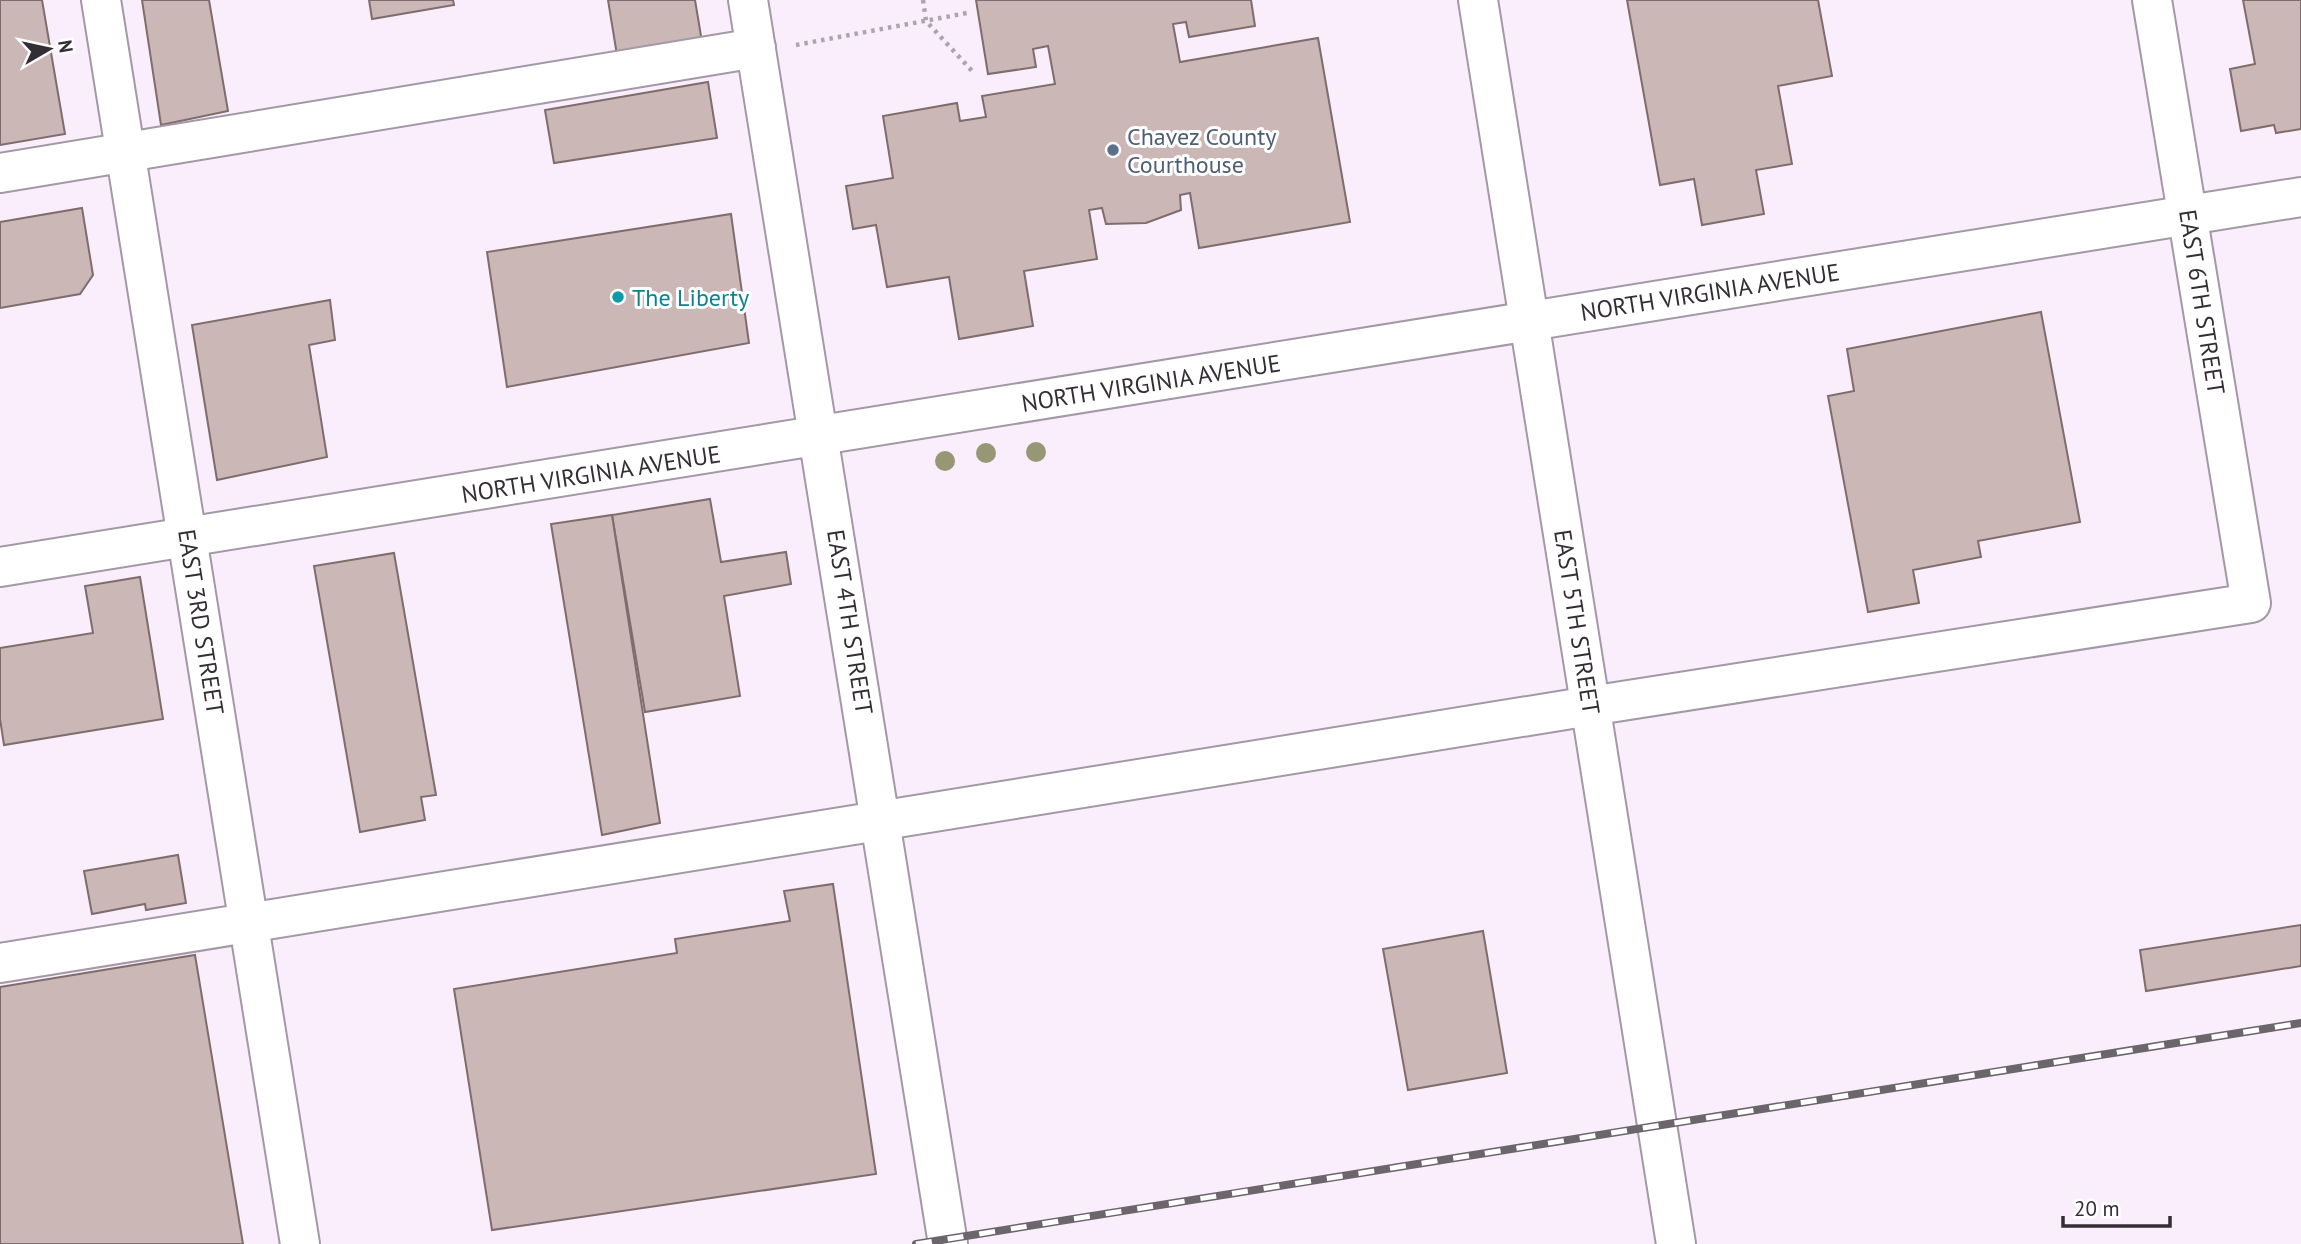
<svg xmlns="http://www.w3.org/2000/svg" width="2301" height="1244" font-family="'PT Sans',sans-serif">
<rect width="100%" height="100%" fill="#faeefc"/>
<g fill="#cab7b6" stroke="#7e6d6c" stroke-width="2">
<path d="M0,0H42L65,134L0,145Z"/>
<path d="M142,0H209L228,111L161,125Z"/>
<path d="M369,0H453L454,5L372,19Z"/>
<path d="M608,0H695L702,42L617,55Z"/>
<path d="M976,0H1251L1255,26L1189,37L1186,22L1173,24L1180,62L1318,38L1350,222L1199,248L1190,193L1180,195L1181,210L1146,223L1106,224L1102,208L1089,210L1097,259L1024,271L1033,326L959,339L949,277L887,287L876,225L853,229L846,186L893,178L883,116L957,103L960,121L986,117L982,96L1055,84L1048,46L1033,49L1036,67L988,74Z"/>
<path d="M1627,0H1818L1832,76L1778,86L1792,164L1756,170L1764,214L1702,225L1694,179L1660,185Z"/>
<path d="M2243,0H2301V129L2276,133L2274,125L2241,131L2230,69L2255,64Z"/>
<path d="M708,82L717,138L554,163L545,110Z"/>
<path d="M82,208L93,275L80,294L0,308V222Z"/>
<path d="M731,214L749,343L507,387L487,252Z"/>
<path d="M330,300L335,340L309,345L327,457L217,480L192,325Z"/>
<path d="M2041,312L2080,522L1978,541L1981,557L1913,570L1919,603L1868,612L1828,396L1854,391L1847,349Z"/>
<path d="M710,499L721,562L786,552L791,584L724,596L740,696L645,712L612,515Z"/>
<path d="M612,515L660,823L602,835L551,524Z"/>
<path d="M394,553L436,795L421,797L425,820L360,832L314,566Z"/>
<path d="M140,577L163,719L4,745L0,719V648L93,633L85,586Z"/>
<path d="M178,855L186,903L146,910L145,904L92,914L84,871Z"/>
<path d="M833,884L876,1174L492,1230L454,989L677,953L675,939L790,921L784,891Z"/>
<path d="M2301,925V966L2146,991L2140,950Z"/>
<path d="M1483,931L1507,1073L1408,1090L1383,949Z"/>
<path d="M195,955L243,1244H0V987Z"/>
</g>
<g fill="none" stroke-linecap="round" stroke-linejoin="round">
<defs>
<g id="minor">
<path d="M101,0L300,1244"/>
<path d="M748,0L948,1244"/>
<path d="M1478,0L1676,1244"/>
<path d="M0,173L756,48"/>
<path d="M0,567L2301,197"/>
<path d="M0,963L1590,706L2251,603L2152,0"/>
</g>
</defs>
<use href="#minor" stroke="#a398a5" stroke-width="42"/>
<g stroke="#ada4af" stroke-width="4.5" stroke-dasharray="3.5 5" stroke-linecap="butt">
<path d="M923,0L926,21L974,73"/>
<path d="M796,45L967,13"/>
</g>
<use href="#minor" stroke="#fff" stroke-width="38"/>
<defs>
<path id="rail" d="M916,1244L2301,1023"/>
</defs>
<use href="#rail" stroke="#6c656c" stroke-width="8"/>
<use href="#rail" stroke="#fff" stroke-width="5" stroke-dasharray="16" stroke-linecap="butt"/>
</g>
<g fill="#969775">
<circle cx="1036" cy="452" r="10"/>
<circle cx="986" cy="453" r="10"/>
<circle cx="945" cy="461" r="10"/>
</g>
<circle fill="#5c6f8a" stroke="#fff" stroke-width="2.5" cx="1113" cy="150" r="7"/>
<circle fill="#0f9aa8" stroke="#fff" stroke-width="2.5" cx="618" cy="297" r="7"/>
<g text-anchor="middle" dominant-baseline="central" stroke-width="6" stroke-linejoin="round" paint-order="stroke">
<g font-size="24" fill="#4e5e75" stroke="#fff" text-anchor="start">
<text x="1127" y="136">Chavez County<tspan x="1127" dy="28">Courthouse</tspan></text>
</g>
<g font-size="24" fill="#332e33" stroke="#fff">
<text transform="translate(1710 292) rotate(-9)">NORTH VIRGINIA AVENUE</text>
<text transform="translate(2202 302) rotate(81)">EAST 6TH STREET</text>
<text transform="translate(1151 383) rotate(-9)">NORTH VIRGINIA AVENUE</text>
<text transform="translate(591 474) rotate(-9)">NORTH VIRGINIA AVENUE</text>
<text transform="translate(201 622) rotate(81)">EAST 3RD STREET</text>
<text transform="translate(850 622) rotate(81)">EAST 4TH STREET</text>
<text transform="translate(1577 622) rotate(81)">EAST 5TH STREET</text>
</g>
<g font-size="24" fill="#0d838f" stroke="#fff" text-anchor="start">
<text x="632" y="297">The Liberty</text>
</g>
</g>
<g transform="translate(49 49) rotate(81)" stroke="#ffffff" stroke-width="5" paint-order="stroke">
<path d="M0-5L12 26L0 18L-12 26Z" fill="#332e33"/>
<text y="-10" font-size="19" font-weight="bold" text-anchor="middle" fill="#332e33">N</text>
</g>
<path d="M2063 1216v10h107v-10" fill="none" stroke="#332e33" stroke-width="3.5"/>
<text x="2074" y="1216" font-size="21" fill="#332e33" stroke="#ffffff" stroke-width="5" paint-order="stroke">20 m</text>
</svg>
